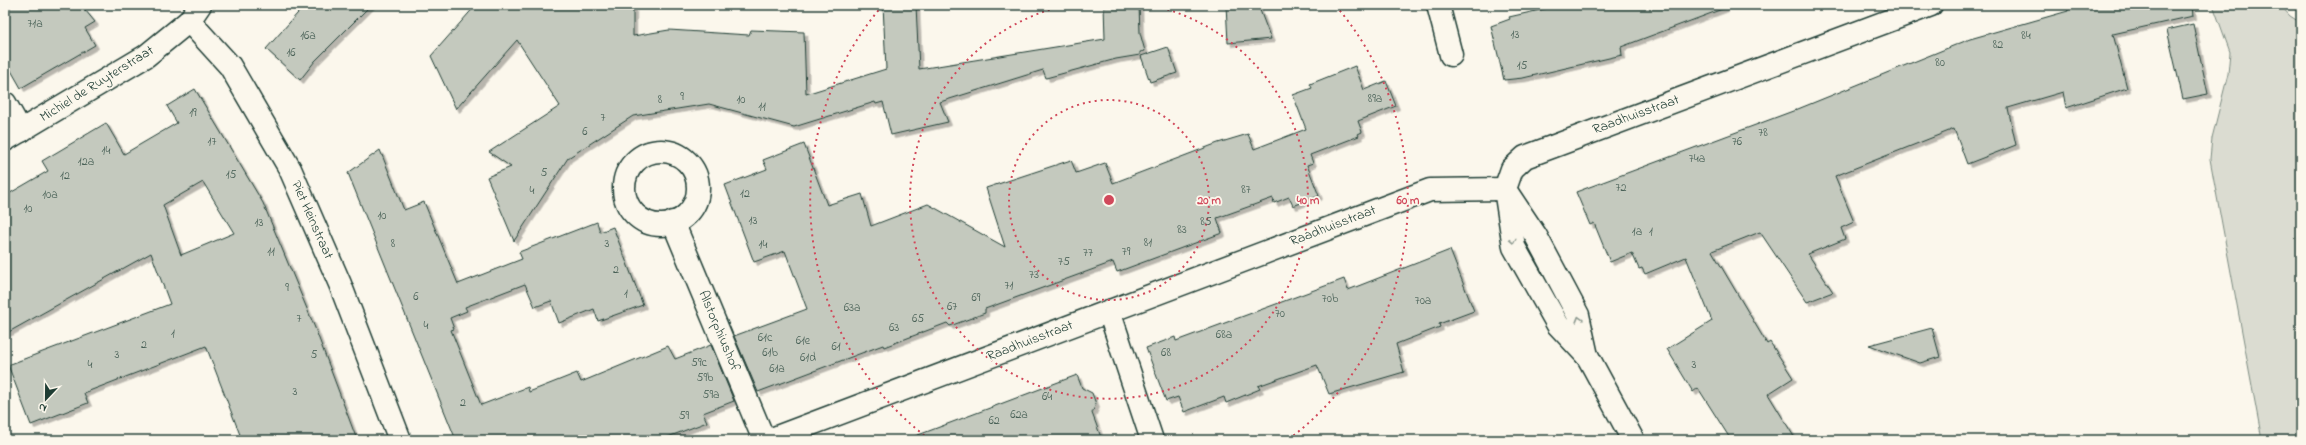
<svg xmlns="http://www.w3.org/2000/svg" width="2306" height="445" font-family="'Indie Flower',sans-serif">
<defs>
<filter id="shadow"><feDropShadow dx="3.5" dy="3.5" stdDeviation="0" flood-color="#0004"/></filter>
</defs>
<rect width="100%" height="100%" fill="#fbf7ec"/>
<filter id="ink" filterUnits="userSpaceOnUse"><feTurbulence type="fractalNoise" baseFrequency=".025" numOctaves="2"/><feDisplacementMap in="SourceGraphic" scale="8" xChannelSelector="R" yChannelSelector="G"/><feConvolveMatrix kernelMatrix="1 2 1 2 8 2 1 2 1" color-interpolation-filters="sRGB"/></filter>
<g filter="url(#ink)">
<path fill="#dbdcd1" stroke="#7d8c82" d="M2213,5H2280L2290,16L2301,23V440H2262L2210,159L2212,138L2228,74L2230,52Z"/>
<g fill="#c4c9be" stroke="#1f3d34" fill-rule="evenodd" filter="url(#shadow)">
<path d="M5,5H81L95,22L85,28L95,45L21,88L5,60Z"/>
<path d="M305,5H371L315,61L300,80L266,49Z"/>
<path d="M476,5H633V36L669,30L749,35L751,30L804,32L806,94L886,69L883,5H916L919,69L1105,39L1104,5H1139L1140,33L1145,51L1140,52V55L1116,59L1046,78L1043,70L940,102L948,122L891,135L883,102L876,104L875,102L794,127L709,104L633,116L568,158L514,241L487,177L511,167L489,152L560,106L517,40L456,109L431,56Z"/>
<path d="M1226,5H1258L1271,39L1228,43Z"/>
<path d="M1562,5H1724L1725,8L1621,47L1622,55L1523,78L1504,80L1491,26L1510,19L1509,17Z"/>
<path d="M2067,5H2192L2193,16L2113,34L2127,88L2066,108L2063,92L2008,108L2016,145L1967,164L1954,129L1835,176L1854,222L1841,228L1845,239L1808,254L1833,292L1807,302L1760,232L1712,251L1767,344L1770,342L1793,378L1768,394L1796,440H1731L1698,388L1693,392L1667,349L1712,321L1686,257L1645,274L1642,268L1639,269L1632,253L1610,262L1594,223L1590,225L1576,192L1793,111L1970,39L2068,11Z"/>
<path d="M2193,24L2208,94L2183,99L2167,30Z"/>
<path d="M1168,47L1177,73L1150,82L1141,56Z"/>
<path d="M1355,66L1364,90L1386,81L1396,106L1358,121L1362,132L1358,134L1359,136L1310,155L1313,163L1307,165L1319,196L1293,206L1289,197L1274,203L1273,198L1217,218L1222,233L1117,272L1113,262L985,309V313L950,326L947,323L884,347L883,345L758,392L734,336L807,309L785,251L754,262L725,185L767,169L763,160L804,144L827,205L862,194L871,226L928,204L1005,247L986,188L1071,160L1076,173L1105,163L1113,183L1218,143L1248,134L1254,149L1306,129L1293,95L1312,88L1310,84Z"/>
<path d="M195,89L263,203L315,328L357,440H242L206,346L84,393L88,403L31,425L8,365L170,304L151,253L5,334V196L48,171L42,161L106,123L124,154L177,123L167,106ZM203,182L234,233L181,255L163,205Z"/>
<path d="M380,150L404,210L424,202L458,284L522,259L519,252L597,222L600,232L613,227L643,305L598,321L594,309L559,323L551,301L535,307L525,284L465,307L467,311L450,318L454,329L451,330L481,405L528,387L529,392L577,373L581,382L668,346L675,359L711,345L734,401L703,413L707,422L660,440H456L348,173Z"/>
<path d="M1450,250L1474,311L1439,324L1440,327L1396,344L1404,372L1329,394L1317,365L1258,386L1260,389L1226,403L1224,397L1184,412L1178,397L1166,401L1146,348L1175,337L1176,341L1344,279L1348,290Z"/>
<path d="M1932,328L1940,357L1920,363L1869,345Z"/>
<path d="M1077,375L1082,388L1092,393L1096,404L1092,413L1102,440H914L913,437Z"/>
</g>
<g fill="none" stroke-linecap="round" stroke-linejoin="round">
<defs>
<g id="minor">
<path d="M1438,5L1451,55"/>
<path d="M189,21L230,66L290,169L340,284L400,440"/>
<path d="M5,103L21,131"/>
<path d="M5,140L146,56L189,21L200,5"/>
<circle cx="661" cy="188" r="37"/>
<path d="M673,222L764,440"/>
<path d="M1109,311L1152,440"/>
<path d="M769,440L1430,190L1505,189"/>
</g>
<g id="tertiary">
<path d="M1505,189L1512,169L1525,157L1931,5"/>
<path d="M1505,189L1514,247L1558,325L1588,357L1633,440"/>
<path d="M1508,194L1536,236L1578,315L1587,356"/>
</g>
</defs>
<use href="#minor" stroke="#1f3d34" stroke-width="25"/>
<use href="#tertiary" stroke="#1f3d34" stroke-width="25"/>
<use href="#minor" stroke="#fbf7ec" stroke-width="22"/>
<use href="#tertiary" stroke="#fbf7ec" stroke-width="22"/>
</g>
<defs><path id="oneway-chevron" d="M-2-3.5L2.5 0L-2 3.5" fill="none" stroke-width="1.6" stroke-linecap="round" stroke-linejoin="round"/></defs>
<g stroke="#8d9a90">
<use href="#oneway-chevron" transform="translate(1513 241) rotate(79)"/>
<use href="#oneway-chevron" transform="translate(1579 319) rotate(-106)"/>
</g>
</g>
<g fill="none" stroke="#d1495b" stroke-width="2" stroke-dasharray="2 4">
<circle cx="1109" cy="200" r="100"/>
<path d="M1150 5A199 199 0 1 1 1068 5"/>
<path d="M929 439A299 299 0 0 1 882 6M1336 6A299 299 0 0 1 1289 439"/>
</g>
<g text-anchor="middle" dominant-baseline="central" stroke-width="3.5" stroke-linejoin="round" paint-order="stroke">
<g font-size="12" fill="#486056">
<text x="35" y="24">71a</text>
<text x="1515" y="35">13</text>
<text x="308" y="36">16a</text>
<text x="2026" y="36">84</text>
<text x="1998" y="45">82</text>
<text x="291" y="53">16</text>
<text x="1940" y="63">80</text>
<text x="1522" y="66">15</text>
<text x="682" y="97">9</text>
<text x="1375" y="99">89a</text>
<text x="660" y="100">8</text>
<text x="741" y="100">10</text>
<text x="762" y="107">11</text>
<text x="193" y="113">19</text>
<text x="603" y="118">7</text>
<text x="585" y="132">6</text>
<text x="1763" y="133">78</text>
<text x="212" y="142">17</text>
<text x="1737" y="142">76</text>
<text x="106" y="151">14</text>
<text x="1697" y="159">74a</text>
<text x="86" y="162">12a</text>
<text x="544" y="173">5</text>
<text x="231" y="175">15</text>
<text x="65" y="176">12</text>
<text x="1621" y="188">72</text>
<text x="1246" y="190">87</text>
<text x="532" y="191">4</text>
<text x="745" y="194">12</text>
<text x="50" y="195">10a</text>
<text x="28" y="209">10</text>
<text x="382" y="216">10</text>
<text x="753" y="221">13</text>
<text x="1206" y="222">85</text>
<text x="259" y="223">13</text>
<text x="1182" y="230">83</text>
<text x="1637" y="232">1a</text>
<text x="1651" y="232">1</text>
<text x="1148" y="243">81</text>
<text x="393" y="244">8</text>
<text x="607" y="244">3</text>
<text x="763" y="245">14</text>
<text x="271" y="252">11</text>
<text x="1126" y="252">79</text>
<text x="1088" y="253">77</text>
<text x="1064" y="262">75</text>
<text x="616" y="270">2</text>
<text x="1034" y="275">73</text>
<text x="1009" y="286">71</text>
<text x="287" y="288">9</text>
<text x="626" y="294">1</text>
<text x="416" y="297">6</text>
<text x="976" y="298">69</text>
<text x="1330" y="299">70b</text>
<text x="1423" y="301">70a</text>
<text x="952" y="307">67</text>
<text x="852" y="308">63a</text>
<text x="1280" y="314">70</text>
<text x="299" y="319">7</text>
<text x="918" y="319">65</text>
<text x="426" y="326">4</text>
<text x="894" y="328">63</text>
<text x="173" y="334">1</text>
<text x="1224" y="335">68a</text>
<text x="765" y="338">61c</text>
<text x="803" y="341">61e</text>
<text x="144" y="345">2</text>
<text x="836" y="347">61</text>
<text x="770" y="353">61b</text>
<text x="1166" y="353">68</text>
<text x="117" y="355">3</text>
<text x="314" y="355">5</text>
<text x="808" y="358">61d</text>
<text x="699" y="363">59c</text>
<text x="90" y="365">4</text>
<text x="1694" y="365">3</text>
<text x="777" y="369">61a</text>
<text x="705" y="378">59b</text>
<text x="295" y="392">3</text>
<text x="711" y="395">59a</text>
<text x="1047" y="397">64</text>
<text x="463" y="403">2</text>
<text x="1019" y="415">62a</text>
<text x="684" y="416">59</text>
<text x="994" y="421">62</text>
</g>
<g font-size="14" fill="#1f3d34" stroke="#fbf7ec">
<text transform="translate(97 84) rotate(-32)">Michiel de Ruyterstraat</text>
<text transform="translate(1636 115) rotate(-20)">Raadhuisstraat</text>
<text transform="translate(312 220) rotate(66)">Piet Heinstraat</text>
<text transform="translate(1333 226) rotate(-21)">Raadhuisstraat</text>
<text transform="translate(719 331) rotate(67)">Alstorphiushof</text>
<text transform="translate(1030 341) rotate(-21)">Raadhuisstraat</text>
</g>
</g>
<circle cx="1109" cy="200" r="6" fill="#d1495b" stroke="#fbf7ec" stroke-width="2"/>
<g font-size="12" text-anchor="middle" font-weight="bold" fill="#d1495b" stroke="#fbf7ec" stroke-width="3.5" stroke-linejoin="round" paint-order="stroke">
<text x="1209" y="204">20 m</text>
<text x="1308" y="204">40 m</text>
<text x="1408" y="204">60 m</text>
</g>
<rect width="2306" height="445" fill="none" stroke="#fbf7ec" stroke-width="20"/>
<rect x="10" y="10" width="2286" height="425" fill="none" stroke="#1f3d34" stroke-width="1.5" filter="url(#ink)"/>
<g transform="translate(46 399) rotate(202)" stroke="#fbf7ec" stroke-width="3" paint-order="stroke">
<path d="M0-3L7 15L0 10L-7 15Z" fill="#1f3d34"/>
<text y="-6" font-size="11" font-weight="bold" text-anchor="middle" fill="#1f3d34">N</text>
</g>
</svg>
